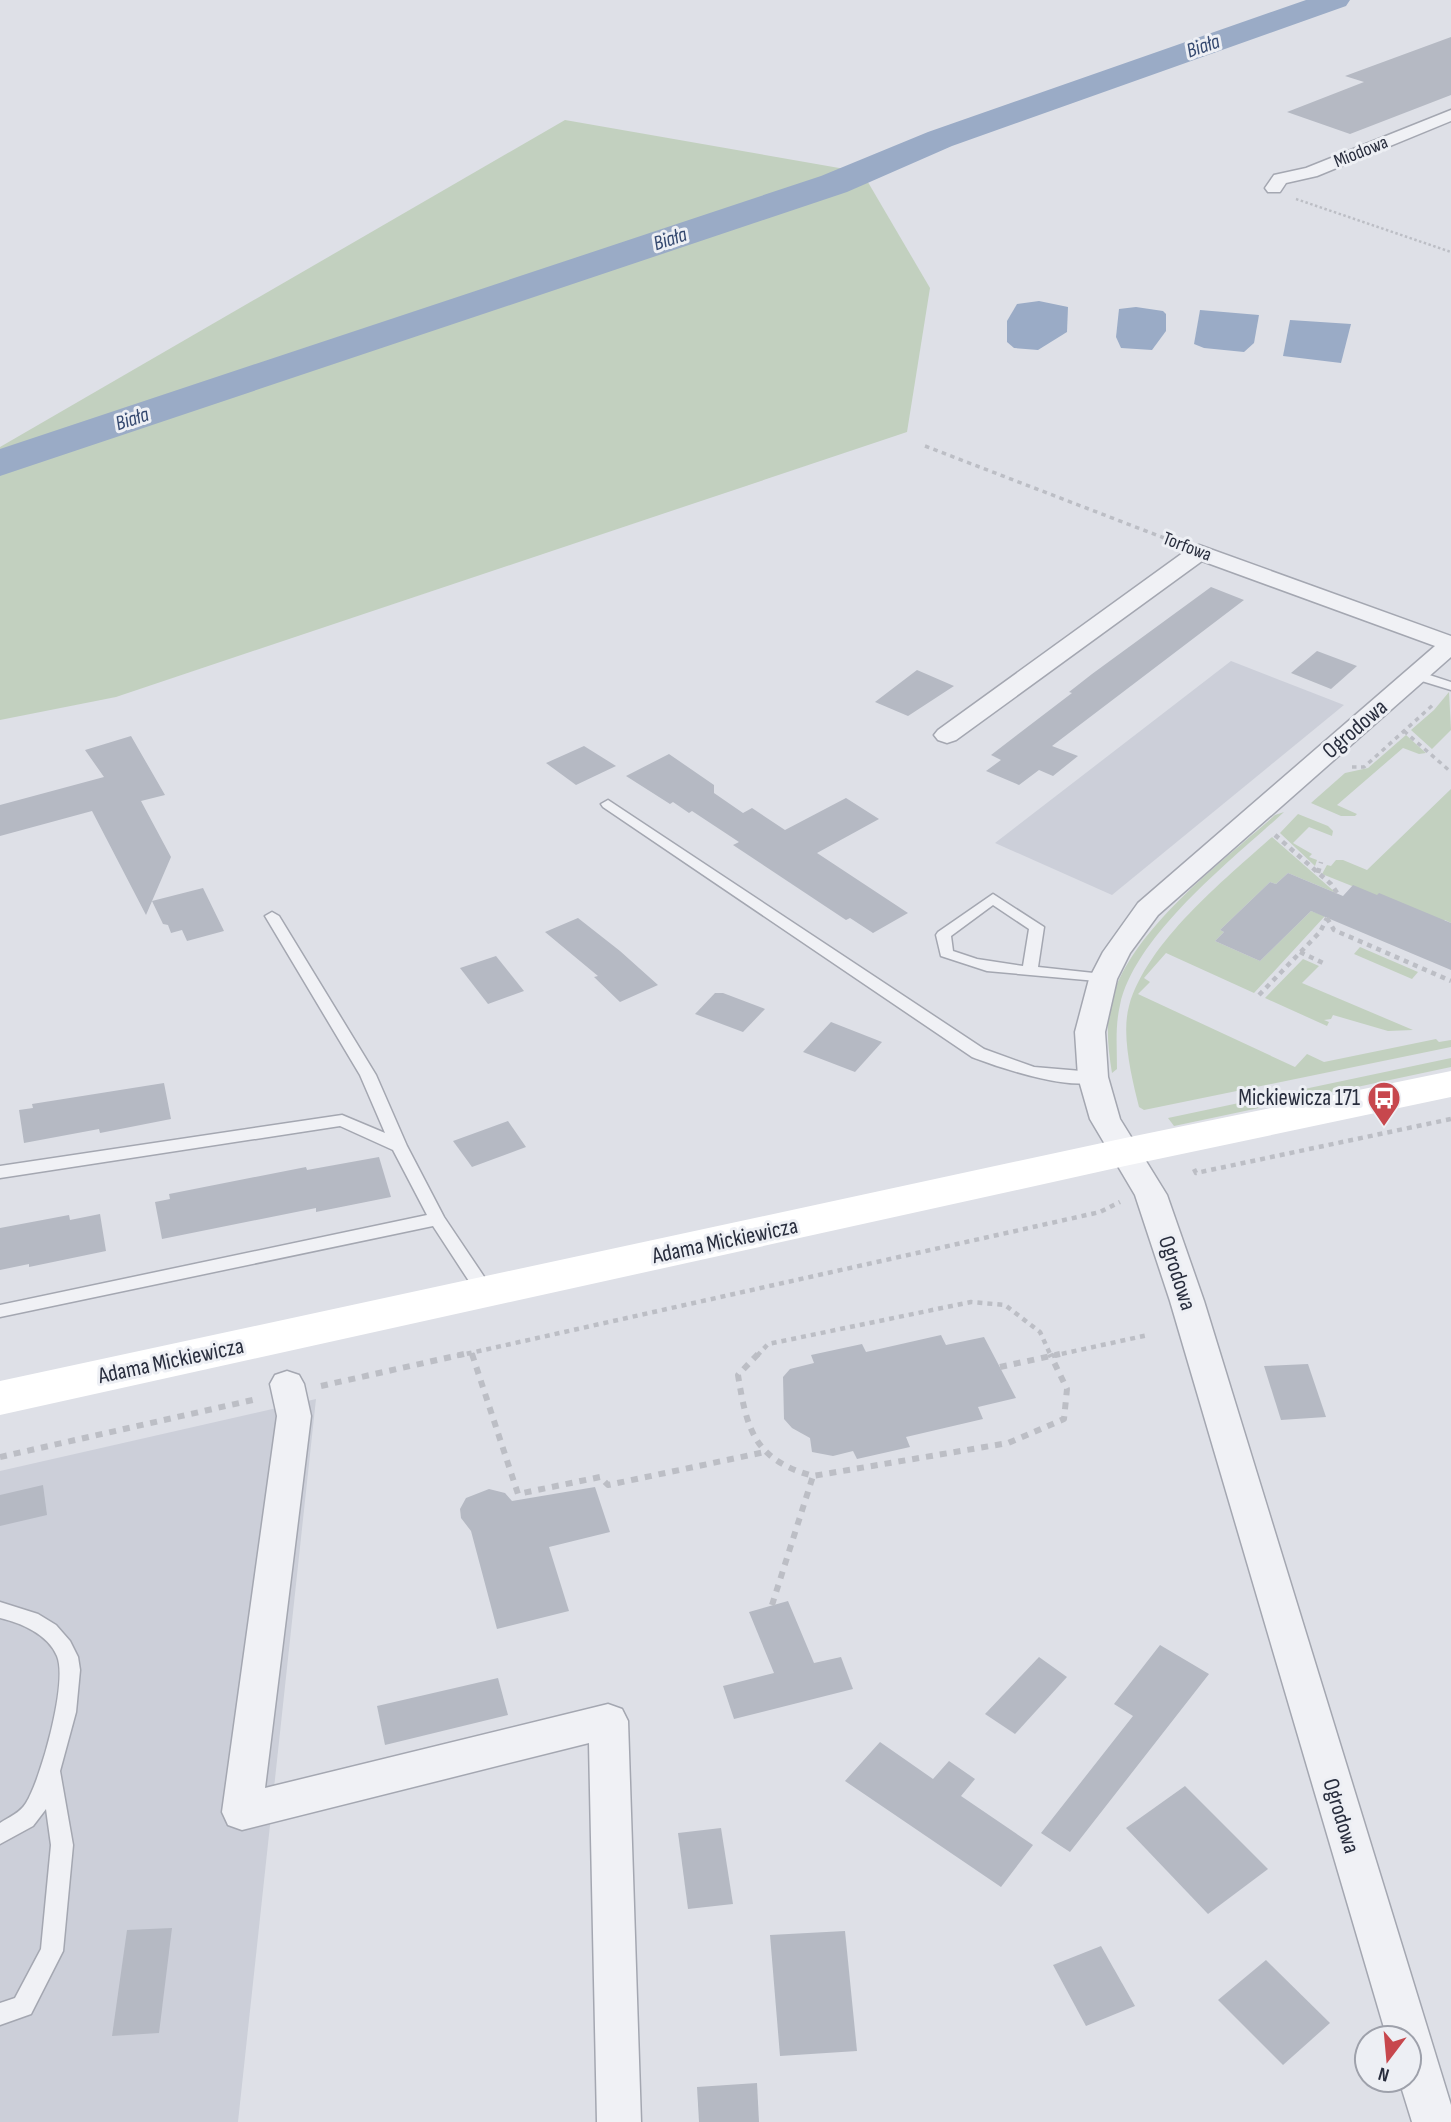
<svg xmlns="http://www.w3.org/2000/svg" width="1451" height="2122" font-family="'Sofia Sans Condensed',sans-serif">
<rect width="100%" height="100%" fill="#dee0e7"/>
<g fill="#cccfd9">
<path d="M1231,661L1344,705L1112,895L995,843Z"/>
<path d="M316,1399L238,2122H0V1471Z"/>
</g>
<g fill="#c2d0bf">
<path d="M565,120L862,172L930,288L907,432L116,697L0,720V447Z"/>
<path d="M1449,692L1451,730L1432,749L1411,730L1434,710Z"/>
<path d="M1406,735L1426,753L1419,754L1403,748L1337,805L1357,814L1355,816H1341L1311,803L1345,773L1368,768Z"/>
<path d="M1451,789V923L1445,920L1442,922L1322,874L1327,865L1331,866L1336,860H1343L1367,870Z"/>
<path d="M1284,812C1233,859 1135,935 1120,1005C1115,1026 1117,1048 1117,1069L1112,1073C1108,1048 1105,1022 1112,998C1133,928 1222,862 1275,815Z"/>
<path d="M1298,814L1328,826L1333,831L1332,836L1309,827L1293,843L1312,854L1309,857L1317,860L1315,866L1280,833Z"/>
<path d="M1272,837L1336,893L1288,873L1276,884L1270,882L1220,930L1224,932L1215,941L1260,961L1311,911L1325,916L1254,993L1166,953L1144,978L1150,982L1138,994L1295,1067L1307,1054L1324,1062L1436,1039L1439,1042L1451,1040V1047L1144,1110L1139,1107C1132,1079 1121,1035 1129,1006C1147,942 1224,880 1272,837Z"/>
<path d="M1360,947L1418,972L1412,979L1354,954Z"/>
<path d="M1303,959L1319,966L1302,983L1413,1030L1388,1031L1333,1015L1331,1019L1324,1020L1329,1022L1327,1026L1265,998Z"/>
<path d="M1451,1058V1067L1174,1126L1168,1118Z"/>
</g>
<g fill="#9aabc6">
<path d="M1039,301L1068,307L1067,332L1038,350L1014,348L1007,342V321L1017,304Z"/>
<path d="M1136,307L1163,311L1166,314V331L1152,350L1121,348L1116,337L1119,309Z"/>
<path d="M1200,310L1259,315L1254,343L1244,352L1204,348L1194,344Z"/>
<path d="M1290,320L1351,324L1341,363L1283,356Z"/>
</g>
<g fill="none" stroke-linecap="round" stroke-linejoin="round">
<path fill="#9aabc6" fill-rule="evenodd" d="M1306,0H1350L1346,6L952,146L847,192L0,476V449L821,176L928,132Z"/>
</g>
<g fill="#b5b9c3">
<path d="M1451,37V95L1350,134L1287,112L1364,82L1345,76Z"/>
<path d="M1211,587L1244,600L1052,746L1078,756L1053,776L1039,770L1019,785L986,771L1001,760L991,755L1072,693L1069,692L1092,674Z"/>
<path d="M1317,651L1357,666L1331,689L1291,673Z"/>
<path d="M917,670L954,686L908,716L875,702Z"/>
<path d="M131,736L165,795L141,801L171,857L146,915L92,811L0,836V805L104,777L85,750Z"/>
<path d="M584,746L616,766L576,785L546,763Z"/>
<path d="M669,754L714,785V793L743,813L752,808L785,830L846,798L879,819L817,853L908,913L873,933L850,918L846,920L733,845L739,842L692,811L689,813L673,802L670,804L626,776Z"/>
<path d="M1288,873L1343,896L1353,885L1377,895L1379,893L1451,923V970L1311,911L1260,961L1215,941L1224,932L1220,930L1270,882L1276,884Z"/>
<path d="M203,888L224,931L187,941L182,930L171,933L168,925L163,924L152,901Z"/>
<path d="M578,918L620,951L658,985L620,1002L594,977L598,976L545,932Z"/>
<path d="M496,956L524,991L488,1004L460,968Z"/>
<path d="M715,993H723L765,1009L743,1032L695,1014Z"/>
<path d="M831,1022L882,1042L855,1072L803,1052Z"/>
<path d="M164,1083L171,1119L100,1133L99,1129L24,1143L19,1110L33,1108L32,1104Z"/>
<path d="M508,1121L526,1147L472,1167L453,1141Z"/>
<path d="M379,1157L391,1197L316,1212V1208L162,1239L155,1202L170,1199L169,1194L306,1167L307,1170Z"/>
<path d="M100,1214L106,1251L29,1267V1264L0,1270V1228L69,1215L70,1220Z"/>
<path d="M941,1335L946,1345L984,1337L1016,1398L978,1407L983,1419L906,1437L910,1447L857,1459L853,1451L833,1456L812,1452L810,1438L792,1428L784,1419L783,1377L790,1369L814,1363L811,1355L862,1344L866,1352Z"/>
<path d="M1308,1364L1326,1417L1281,1420L1264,1366Z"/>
<path d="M43,1485L47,1515L0,1526V1495Z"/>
<path d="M595,1487L610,1532L549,1547L569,1611L497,1629L471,1531L461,1518L460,1509L466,1498L489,1489L505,1493L512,1501Z"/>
<path d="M788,1601L814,1663L841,1657L853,1689L734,1719L723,1686L774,1673L749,1612Z"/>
<path d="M1160,1645L1209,1674L1070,1852L1041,1833L1133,1716L1114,1704Z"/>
<path d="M1039,1657L1067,1677L1015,1734L985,1714Z"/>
<path d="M498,1678L508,1715L385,1745L377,1706Z"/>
<path d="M880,1742L933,1779L949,1761L975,1779L961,1796L1033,1845L1001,1887L845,1781Z"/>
<path d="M1185,1786L1268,1869L1208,1914L1126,1828Z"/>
<path d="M721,1828L733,1904L688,1909L678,1833Z"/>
<path d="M172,1928L159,2033L112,2036L127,1930Z"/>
<path d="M845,1931L857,2051L780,2056L770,1935Z"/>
<path d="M1101,1946L1135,2006L1086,2026L1053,1965Z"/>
<path d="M1266,1960L1330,2023L1283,2065L1218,2000Z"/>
<path d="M757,2083L759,2122H699L697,2087Z"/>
</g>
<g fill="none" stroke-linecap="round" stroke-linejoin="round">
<defs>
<g id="service">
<path d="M1417,671L1451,682V690L1412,678V672Z"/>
<path d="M608,800L984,1049L1034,1067L1093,1072L1101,1077C1084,1097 995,1066 972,1057L603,807L601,804Z"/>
<path d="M993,894L1044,927L1038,967L1103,974L1111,979L1108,982L987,971L941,956L936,935L938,932ZM993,905L1029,929L1023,966L977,959L953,951L951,936Z"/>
<path d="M272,912L279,916L376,1075L407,1146L444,1217L495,1293L492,1298H480L433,1226L0,1317V1305L427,1215L393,1150L340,1126L0,1178V1166L342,1115L385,1133L360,1075L265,916Z"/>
<path d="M0,1602L38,1614L56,1625L70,1641L78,1657L80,1670L76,1712L60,1771L73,1845L63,1951L31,2014L0,2025V2003L15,1998L41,1949L51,1845L46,1809L33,1826L0,1844V1823C9,1817 20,1813 26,1803C41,1779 68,1682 57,1656C48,1634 21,1623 0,1618Z"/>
</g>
<g id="minor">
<path d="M1451,110V121L1317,176L1286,183L1280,192H1268L1265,188L1274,175L1306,168Z"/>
<path d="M1199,545L1451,636V657L1158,915L1130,953L1117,979L1105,1032L1108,1077L1120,1119L1167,1195L1204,1301L1451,2105V2122H1412L1399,2080H1409V2038H1387L1170,1301L1135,1195L1090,1119L1078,1077L1075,1032L1089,979L1103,952L1138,903L1435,646L1202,561L956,740L947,743L938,740L934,735L938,730L1191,547Z"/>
<path d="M287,1371L299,1375L304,1384L311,1416L265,1788L608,1704L622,1709L628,1721L641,2122H597L589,1743L242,1830L228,1825L222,1812L277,1416L270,1384L275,1375Z"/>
</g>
</defs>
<use href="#service" stroke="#a4a7b1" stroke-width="3"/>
<use href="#minor" stroke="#a4a7b1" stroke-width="3"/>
<path stroke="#bcbec5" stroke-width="2.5" stroke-dasharray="2.5 2.5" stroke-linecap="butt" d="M1296,199L1451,252"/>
<g stroke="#bcbec5" stroke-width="3.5" stroke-dasharray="4.5 4.5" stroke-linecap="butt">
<path d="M925,446L1172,541"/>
<path d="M1404,731L1451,772"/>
<path d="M1352,767H1364L1434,704"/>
</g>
<g stroke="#bcbec5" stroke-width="4.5" stroke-dasharray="5 5" stroke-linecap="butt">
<path d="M1275,835L1331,884L1338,894"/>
<path d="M1318,873L1321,862"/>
<path d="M1327,918L1334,930L1451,981"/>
<path d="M1300,952L1323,963"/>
<path d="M1259,995L1320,932L1327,918"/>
<path d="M1194,1169L1196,1173L1451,1119"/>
<path d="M472,1353L473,1356"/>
<path d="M457,1356L1100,1212L1120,1202"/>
<path d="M757,1356L768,1344L971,1302L1005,1305L1040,1332L1051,1356"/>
<path d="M1052,1356L1148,1335"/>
</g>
<g stroke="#bcbec5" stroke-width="6" stroke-dasharray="7 7" stroke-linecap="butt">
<path d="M472,1354L518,1494L600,1477L608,1485L765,1452"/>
<path d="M758,1354L738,1375C747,1431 755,1460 813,1476L1008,1443L1064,1419L1067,1389L1050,1354"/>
<path d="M1000,1367L1060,1354"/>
<path d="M321,1386L464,1354"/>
<path d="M0,1457L257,1399"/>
<path d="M772,1605L813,1476"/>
</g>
<use href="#service" fill="#f0f1f5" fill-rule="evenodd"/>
<use href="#minor" fill="#f0f1f5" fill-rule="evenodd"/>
<path fill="#fff" fill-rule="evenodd" d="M1451,1071V1097L1125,1166L0,1415V1381L1125,1138Z"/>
</g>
<defs>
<symbol id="bus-pin" viewBox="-11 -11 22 30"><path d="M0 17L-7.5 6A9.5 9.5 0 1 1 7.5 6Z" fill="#c7474d" stroke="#edeff4"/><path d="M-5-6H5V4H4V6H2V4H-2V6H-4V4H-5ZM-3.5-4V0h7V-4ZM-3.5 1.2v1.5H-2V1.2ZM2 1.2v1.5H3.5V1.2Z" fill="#fff"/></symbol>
</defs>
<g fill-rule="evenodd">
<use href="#bus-pin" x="1365" y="1079" width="38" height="52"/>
</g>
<g text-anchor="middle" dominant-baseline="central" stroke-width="6" stroke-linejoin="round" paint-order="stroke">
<g font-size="19" fill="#282d3d" stroke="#edeff4">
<text transform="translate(1361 152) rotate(-22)">Miodowa</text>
<text transform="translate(1187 547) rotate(21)">Torfowa</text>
</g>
<g font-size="21" font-style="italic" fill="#34486f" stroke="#edeff4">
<text transform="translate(1203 46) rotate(-19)">Biała</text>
<text transform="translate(670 239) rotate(-18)">Biała</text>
<text transform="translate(132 419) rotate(-18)">Biała</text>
</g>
<g font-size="23" fill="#282d3d" stroke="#edeff4">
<text transform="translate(1355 729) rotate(-41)">Ogrodowa</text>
<text transform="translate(725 1241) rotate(-12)">Adama Mickiewicza</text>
<text transform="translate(1177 1273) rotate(72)">Ogrodowa</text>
<text transform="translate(171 1361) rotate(-12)">Adama Mickiewicza</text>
<text transform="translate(1341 1816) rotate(73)">Ogrodowa</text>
</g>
<g font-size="23" fill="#282d3d" stroke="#edeff4" text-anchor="end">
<text x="1360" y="1098">Mickiewicza 171</text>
</g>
</g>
<g transform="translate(1388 2059) rotate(196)"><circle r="33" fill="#edeff4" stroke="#9ea1ab" stroke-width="2"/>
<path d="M0-5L12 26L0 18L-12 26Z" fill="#c7474d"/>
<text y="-10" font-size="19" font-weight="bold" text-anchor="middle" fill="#282d3d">N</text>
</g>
</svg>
